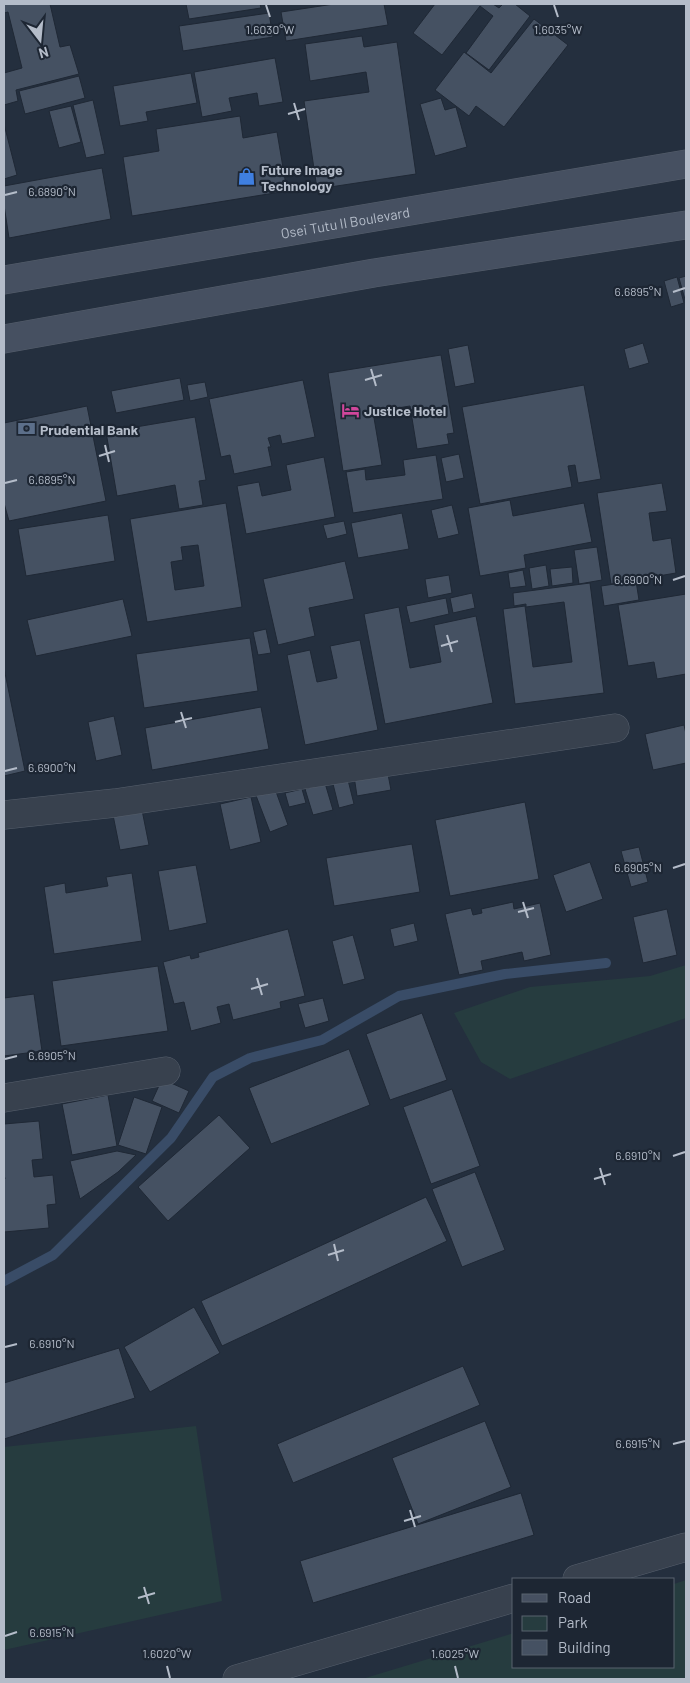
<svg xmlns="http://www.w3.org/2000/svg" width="690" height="1683" font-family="Barlow,sans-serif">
<rect width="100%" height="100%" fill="#242f3e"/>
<g fill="#263c3f">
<path d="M686,965V1018L510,1079L481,1062L454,1013L530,987L650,976Z"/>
<path d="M196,1426L222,1601L4,1650V1447Z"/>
<path d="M686,1580V1679H362L514,1633V1667H674V1584Z"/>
</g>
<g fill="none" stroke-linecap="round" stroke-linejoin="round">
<path stroke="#394c67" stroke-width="10" d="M4,1281L53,1255L171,1138L213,1077L250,1058L322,1040L399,996L505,974L606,963"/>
</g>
<g fill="#455162" stroke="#1f2835" fill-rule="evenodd">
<path d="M4,4H50L60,47L70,45L79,74L16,90L18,101L4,105V73L22,68L8,12L4,13Z"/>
<path d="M186,4H260L261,8L189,19Z"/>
<path d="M334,4H384L388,25L286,41L281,12Z"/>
<path d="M435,4H493L499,8L503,4H515L530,16L489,70L466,53L493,16L480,6L442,55L413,33Z"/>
<path d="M269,13L273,37L183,51L179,26Z"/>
<path d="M534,19L568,45L504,127L476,106L469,116L435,90L464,52L491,73Z"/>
<path d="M362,36L364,47L397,42L416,174L317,189L304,101L369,92L366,72L310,81L305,44Z"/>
<path d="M275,58L283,102L259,106L257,93L229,98L232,111L202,117L194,72Z"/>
<path d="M191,73L197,103L146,112L148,121L120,126L113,86Z"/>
<path d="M79,76L85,98L25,114L19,91Z"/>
<path d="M441,98L445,110L456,107L467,147L435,156L420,104Z"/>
<path d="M93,100L105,154L86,158L73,105Z"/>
<path d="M71,106L81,142L59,148L49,111Z"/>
<path d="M240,116L243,138L277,132L287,191L132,216L123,157L159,151L156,129Z"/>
<path d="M4,124L17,175L4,179Z"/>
<path d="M102,168L111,219L9,238L4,205V186Z"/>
<path d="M686,276V303L679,278Z"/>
<path d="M677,277L684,303L671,307L664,281Z"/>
<path d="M643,343L649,363L629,369L624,349Z"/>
<path d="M468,345L475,383L455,387L448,349Z"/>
<path d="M441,355L454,433L447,434L449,444L417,449L410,406L373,412L382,465L343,471L328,373Z"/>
<path d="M180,378L184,400L116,413L111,391Z"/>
<path d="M303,380L315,437L282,444L280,435L268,438L271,447H268L272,466L234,474L230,455L221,457L209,399Z"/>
<path d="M205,382L208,397L190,401L187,385Z"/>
<path d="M584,385L601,479L578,483L575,465L568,466L572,487L480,504L462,407Z"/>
<path d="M87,406L106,501L9,521L4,503V423Z"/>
<path d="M195,417L206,480L199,481L203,505L179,509L175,485L117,496L106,432Z"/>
<path d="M459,454L464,478L446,482L441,458Z"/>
<path d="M436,455L443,499L353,513L346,472L365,469L366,480L405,475L403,460Z"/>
<path d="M324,457L335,517L246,534L237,486L259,482L262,496L291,490L286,465Z"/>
<path d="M662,483L667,511L649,513L653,541L671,538L676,573L611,584L597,493Z"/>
<path d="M510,500L513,516L584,503L592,542L524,555L526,568L480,576L468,508Z"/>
<path d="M226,503L242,607L147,622L130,519ZM198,545L204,586L175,590L171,562L183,560L181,547Z"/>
<path d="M452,505L459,534L438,539L431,510Z"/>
<path d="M402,513L409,549L358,558L351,523Z"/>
<path d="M108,515L115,561L26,576L18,529Z"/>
<path d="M344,521L347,534L327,539L323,525Z"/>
<path d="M597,547L602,580L579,584L574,550Z"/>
<path d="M345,561L354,599L309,608L315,636L278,645L263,579Z"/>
<path d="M546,565L549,586L532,589L529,568Z"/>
<path d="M572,567L573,583L552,586L550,569Z"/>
<path d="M523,570L526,586L510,588L508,573Z"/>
<path d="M449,575L452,593L428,598L425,579Z"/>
<path d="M636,581L639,600L604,606L601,586Z"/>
<path d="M590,583L604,693L515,704L503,609L525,606L533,667L572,662L564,602L526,607V604L514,606L513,593Z"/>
<path d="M472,593L475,608L453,613L450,598Z"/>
<path d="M686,594V674L657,679L654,662L628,666L618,605Z"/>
<path d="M446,598L449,614L410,623L406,606Z"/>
<path d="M123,599L132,636L36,656L27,620Z"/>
<path d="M399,607L410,668L441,662L434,625L476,616L493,703L385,724L364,614Z"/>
<path d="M266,629L271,653L258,655L253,632Z"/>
<path d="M250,638L258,691L144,708L136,654Z"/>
<path d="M360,640L378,730L305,745L287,655L310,650L317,682L337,678L330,646Z"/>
<path d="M4,668L25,771L4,776Z"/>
<path d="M261,707L269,749L152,770L145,728Z"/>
<path d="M114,716L122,755L96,761L88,722Z"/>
<path d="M684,725L686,734V763L653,770L645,734Z"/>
<path d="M387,769L391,790L357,796L354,776Z"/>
<path d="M347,776L354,804L339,808L332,780Z"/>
<path d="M325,783L333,810L313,815L305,789Z"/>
<path d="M274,786L288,825L270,832L255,793Z"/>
<path d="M302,789L306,803L289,807L285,793Z"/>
<path d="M251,797L261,842L230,850L220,804Z"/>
<path d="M525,802L539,879L450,896L435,820Z"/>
<path d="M142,810L149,845L120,850L113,815Z"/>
<path d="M412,844L420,892L334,906L326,858Z"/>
<path d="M639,847L648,882L631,887L621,851Z"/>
<path d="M590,862L603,899L566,912L553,875Z"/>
<path d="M196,865L207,923L169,931L158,871Z"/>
<path d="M132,873L142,941L54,954L44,887L65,883L66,893L108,886L106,877Z"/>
<path d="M513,902L514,909L540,903L551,955L524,961L522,952L481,961L483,970L459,975L445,914L471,908L473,915L482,913L481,909Z"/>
<path d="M667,909L677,955L643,963L633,917Z"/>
<path d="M414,923L418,941L394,947L390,929Z"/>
<path d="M288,929L305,996L280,1002L281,1008L233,1020L229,1004L217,1007L221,1023L191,1031L184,1002L174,1004L163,962L190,955L191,959L199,957L198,953Z"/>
<path d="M353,935L365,979L343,985L332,941Z"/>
<path d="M158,966L168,1031L61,1046L52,981Z"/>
<path d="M34,994L42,1051L4,1056V998Z"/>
<path d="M323,998L329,1021L305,1028L298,1004Z"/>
<path d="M422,1013L447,1080L390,1100L366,1034Z"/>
<path d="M349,1049L370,1105L271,1144L249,1088Z"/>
<path d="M162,1079L189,1091L179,1113L152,1101Z"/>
<path d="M452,1089L480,1166L431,1184L403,1107Z"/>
<path d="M108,1095L117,1146L72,1155L62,1104Z"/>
<path d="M134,1097L162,1107L146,1154L118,1145Z"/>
<path d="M219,1115L250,1148L168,1221L138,1187Z"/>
<path d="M39,1121L43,1159L32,1160L34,1177L53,1175L56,1204L47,1205L49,1228L4,1232V1179H5L4,1174V1124Z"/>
<path d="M117,1151L136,1155L118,1172L80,1199L70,1161Z"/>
<path d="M475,1172L505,1250L462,1267L432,1189Z"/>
<path d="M426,1197L447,1241L222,1346L201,1301Z"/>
<path d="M194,1307L220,1353L150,1392L124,1347Z"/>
<path d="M119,1348L135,1398L4,1439V1383Z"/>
<path d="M463,1366L480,1405L293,1483L277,1444Z"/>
<path d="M485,1421L511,1487L418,1524L392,1458Z"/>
<path d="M521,1493L534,1535L313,1603L300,1561Z"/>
</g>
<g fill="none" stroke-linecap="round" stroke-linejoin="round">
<defs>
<g id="minor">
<path d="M4,815L115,803L615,728"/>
<path d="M4,1098L166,1071"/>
<path d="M577,1579L686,1547"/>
<path d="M237,1679L514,1598"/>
</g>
<g id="secondary">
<path id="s1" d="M4,280L686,164"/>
<path d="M4,339L374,273L686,225"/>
</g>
</defs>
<use href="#minor" stroke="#565f6c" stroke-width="29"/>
<use href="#secondary" stroke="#565f6c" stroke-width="29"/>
<use href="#minor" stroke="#38414e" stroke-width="28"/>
<use href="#secondary" stroke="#465061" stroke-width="28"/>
</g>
<path fill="none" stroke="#b4bcc9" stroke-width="2" d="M266,5L270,17M554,5L558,17M294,103L299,120M288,114L305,109M5,195L17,192M673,292L685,288M371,369L376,386M365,380L382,375M105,445L109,462M99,456L115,451M5,483L17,480M673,580L685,576M447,635L452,652M441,646L458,641M181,712L186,728M175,722L192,718M5,771L17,768M673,868L685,864M523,902L528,918M518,912L534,908M257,978L262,995M251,989L268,984M5,1059L17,1056M673,1156L685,1152M600,1168L605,1185M594,1179L611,1174M334,1244L338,1261M328,1255L344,1250M5,1347L17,1344M673,1444L685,1441M410,1510L415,1527M404,1521L421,1516M144,1587L149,1604M138,1598L155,1593M5,1636L17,1632M167,1666L170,1678M455,1666L458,1678"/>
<defs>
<symbol id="shop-bare" viewBox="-9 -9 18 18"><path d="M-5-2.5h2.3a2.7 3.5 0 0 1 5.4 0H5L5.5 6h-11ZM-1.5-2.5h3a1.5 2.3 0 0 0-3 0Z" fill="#3f7fe0" stroke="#1d2633" stroke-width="2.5" paint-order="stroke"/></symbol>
<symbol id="hotel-bare" viewBox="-9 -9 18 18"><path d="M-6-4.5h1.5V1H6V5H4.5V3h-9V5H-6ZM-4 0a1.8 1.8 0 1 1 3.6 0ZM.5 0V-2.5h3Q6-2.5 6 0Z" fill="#d1479c" stroke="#1d2633" stroke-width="2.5" paint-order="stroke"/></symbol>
<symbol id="bank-bare" viewBox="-9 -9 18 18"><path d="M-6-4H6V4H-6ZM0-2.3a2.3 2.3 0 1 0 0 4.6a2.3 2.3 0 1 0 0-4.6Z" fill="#5c6f8a" stroke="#1d2633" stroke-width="2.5" paint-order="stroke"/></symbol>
</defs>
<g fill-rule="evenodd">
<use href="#shop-bare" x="234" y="164" width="25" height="25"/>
<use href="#hotel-bare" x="338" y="398" width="25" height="25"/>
<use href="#bank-bare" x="14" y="416" width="25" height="25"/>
</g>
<g text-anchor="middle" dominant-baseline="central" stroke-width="4.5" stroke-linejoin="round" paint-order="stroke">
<g font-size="14" font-weight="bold" fill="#b4bcc9" stroke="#1d2633" text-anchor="start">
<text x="261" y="169">Future Image<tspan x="261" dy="16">Technology</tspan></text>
<text x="364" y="410">Justice Hotel</text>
<text x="40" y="429">Prudential Bank</text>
</g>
<g font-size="14" fill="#b4bcc9" stroke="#1d2633">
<text stroke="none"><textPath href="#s1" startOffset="346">Osei Tutu II Boulevard</textPath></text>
</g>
</g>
<g font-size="12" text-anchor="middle" fill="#b4bcc9" stroke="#1d2633" stroke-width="4.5" stroke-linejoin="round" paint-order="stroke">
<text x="270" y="34">1.6030°W</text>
<text x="558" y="34">1.6035°W</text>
<text x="52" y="196">6.6890°N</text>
<text x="638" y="296">6.6895°N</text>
<text x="52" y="484">6.6895°N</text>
<text x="638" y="584">6.6900°N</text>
<text x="52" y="772">6.6900°N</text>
<text x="638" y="872">6.6905°N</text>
<text x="52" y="1060">6.6905°N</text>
<text x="638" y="1160">6.6910°N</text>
<text x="52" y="1348">6.6910°N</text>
<text x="638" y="1448">6.6915°N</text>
<text x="52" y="1637">6.6915°N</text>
<text x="167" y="1658">1.6020°W</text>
<text x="455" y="1658">1.6025°W</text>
</g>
<rect width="690" height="1683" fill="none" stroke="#b4bcc9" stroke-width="10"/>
<rect x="512" y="1578" width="162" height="90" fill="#1d2633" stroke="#59626f"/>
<rect x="522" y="1594" width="25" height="8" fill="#465061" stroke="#59626f"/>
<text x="558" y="1603" font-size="15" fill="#b4bcc9">Road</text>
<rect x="522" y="1616" width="25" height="15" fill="#263c3f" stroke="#59626f"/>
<text x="558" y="1628" font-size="15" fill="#b4bcc9">Park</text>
<rect x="522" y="1640" width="25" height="15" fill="#455162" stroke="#59626f"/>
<text x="558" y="1653" font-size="15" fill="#b4bcc9">Building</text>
<g transform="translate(40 40) rotate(164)" stroke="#1d2633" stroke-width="4" paint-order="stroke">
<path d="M0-4L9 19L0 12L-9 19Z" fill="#b4bcc9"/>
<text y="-8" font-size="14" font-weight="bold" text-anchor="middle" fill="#b4bcc9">N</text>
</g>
</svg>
